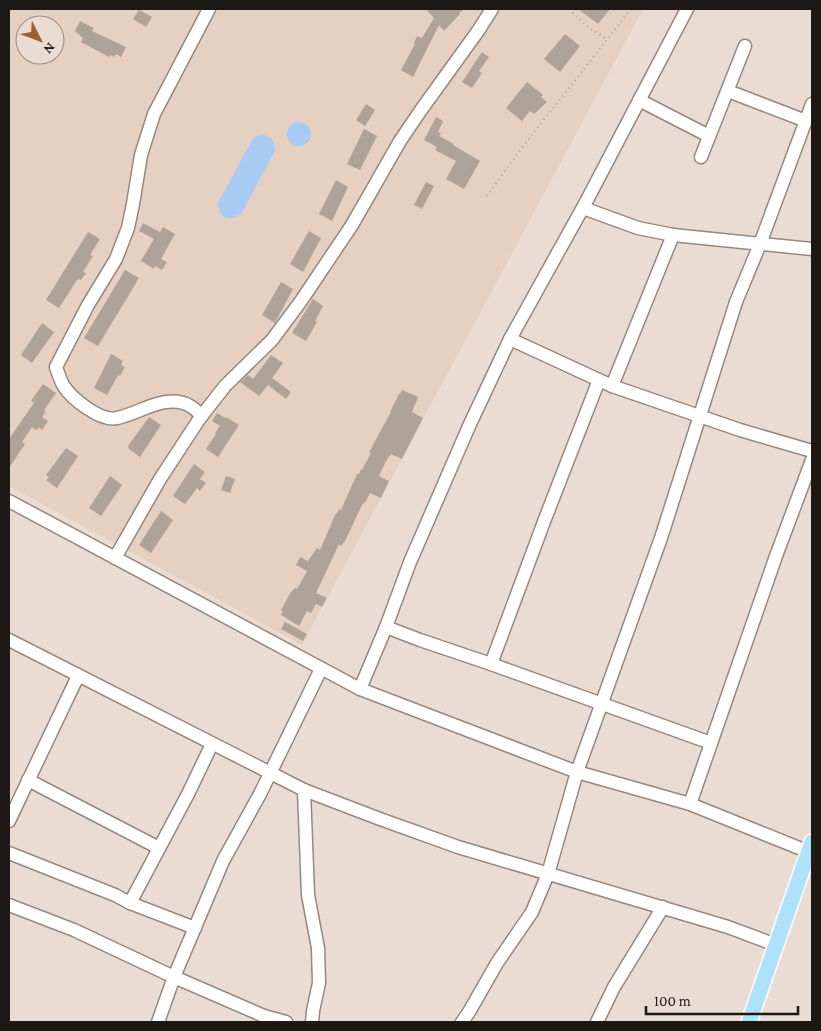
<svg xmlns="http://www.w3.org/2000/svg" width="821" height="1031" font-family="'Crimson Pro',serif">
<rect width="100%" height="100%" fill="#eadcd2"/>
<path fill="#e5d0c1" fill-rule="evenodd" d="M9,9H643L302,645L9,486ZM25,25H55V55H25Z"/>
<g fill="#a8cbf3">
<circle cx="299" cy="134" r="12"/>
<path d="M262,135C271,136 275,142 275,151L241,214C228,223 219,218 218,203L252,140L256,136Z"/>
</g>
<g fill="#afa299">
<path d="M426,9H464L459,13L460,14L444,31L439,25L413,77L401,70L415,44L414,43L417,36L422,38L434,18Z"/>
<path d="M578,9H610L598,24Z"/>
<path d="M139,10L152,17L146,27L133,19Z"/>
<path d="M80,21L94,28L92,31L126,47L121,57L116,54L114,57L110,55L109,57L81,42L83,38L75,31Z"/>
<path d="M565,34L580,46L560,72L544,59Z"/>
<path d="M482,52L489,57L479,71L482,73L472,88L462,82Z"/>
<path d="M527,82L543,95L541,97L547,102L534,114L530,111L522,121L506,108Z"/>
<path d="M366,104L375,110L365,126L356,120Z"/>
<path d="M436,117L443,121L438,132L441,133L439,136L454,144L453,145L480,161L464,189L446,179L456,161L435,150L437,147L424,140Z"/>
<path d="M364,129L377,136L360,170L347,164Z"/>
<path d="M336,180L348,187L332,221L319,214Z"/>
<path d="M426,182L434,186L422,209L414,205Z"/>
<path d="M143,223L160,232L163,227L175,234L161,259L167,262L162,270L155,266L154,269L141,261L154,239L139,231Z"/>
<path d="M309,231L321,238L303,272L290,264Z"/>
<path d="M88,232L100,239L90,255L93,256L83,272L86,273L81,280L79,279L77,280L59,308L46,300Z"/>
<path d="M125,270L139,278L98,346L84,338Z"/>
<path d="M281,282L293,289L275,323L262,315Z"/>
<path d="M313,299L323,306L315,321L317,322L306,341L292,333Z"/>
<path d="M42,323L54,332L32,363L21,355Z"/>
<path d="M111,354L123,361L121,365L125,367L120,376L118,375L107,395L94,388Z"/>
<path d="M271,355L283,363L272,378L291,392L286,399L268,385L259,396L240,382L248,375L253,379Z"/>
<path d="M43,384L56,393L44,410L46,411L42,417L48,421L42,430L39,427L37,430L32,427L22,442L25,444L9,468V439L34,403L31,401Z"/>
<path d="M402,390L418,397L412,412L423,418L402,459L391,454L386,461L379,476L389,481L381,498L370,493L366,501L362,505L345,541L341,546L339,544L316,593L327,598L322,607L316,604L311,613L307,611L299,626L281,615L283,611L281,610L291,592L295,588L297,589L307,571L296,565L300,557L308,561L317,548L320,550L336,513L337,514L339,509L341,510L357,474H359L361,469L362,470L371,453L369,452L391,412H390L399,394H400Z"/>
<path d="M217,413L225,418L226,417L239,425L218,457L206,449L216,434L215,433L220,426L212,421Z"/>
<path d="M149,417L161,425L140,457L129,449L128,446Z"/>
<path d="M66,448L78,456L57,488L46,480L49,477L46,475Z"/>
<path d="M194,464L205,472L200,479L206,483L200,491L197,488L185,504L173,496Z"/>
<path d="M110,476L122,485L101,516L89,508Z"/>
<path d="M226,476L235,479L230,493L221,490Z"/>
<path d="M161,511L173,520L151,553L139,545Z"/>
<path d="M285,622L307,634L303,641L281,629Z"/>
</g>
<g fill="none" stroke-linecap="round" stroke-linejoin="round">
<defs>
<g id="minor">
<path d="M728,91L806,121"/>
<path d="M639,100L709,136"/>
<path d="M701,157L745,46"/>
<path d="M583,208L638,228L673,235L812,249"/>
<path d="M510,339L612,386L740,430L812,451"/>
<path d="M612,386L673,235"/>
<path d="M202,416C198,412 194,408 190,406C168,392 138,414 117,418C100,422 71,398 63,385C60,379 58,373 56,367L88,305L116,259L128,228L133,204L141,155L154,114L209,9"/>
<path d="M9,501L360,689L577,772L690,804L809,852"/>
<path d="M115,558L160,479L200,418L225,386L272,340L301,301L352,225L400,141L421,110L478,31L492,9"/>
<path d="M386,627L420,640L491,664L711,743"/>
<path d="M9,640L304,790L380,819L458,847L728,927L776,945"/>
<path d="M491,664L545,519L599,380"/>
<path d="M360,689L386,627L410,562L470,424L510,339L586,202L687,9"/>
<path d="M28,780L159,848"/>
<path d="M304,790L308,895L318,948L319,983L313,1011L312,1022"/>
<path d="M690,804L776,556L812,460"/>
<path d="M9,821L78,676"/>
<path d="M9,853L115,895L130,903L195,928"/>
<path d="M130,903L188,794L212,744"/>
<path d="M9,905L74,930L174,977L264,1016L286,1022"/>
<path d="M158,1022L174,977L223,861L260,794L321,669"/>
<path d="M462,1022L469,1012L497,963L532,912L548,874L577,772L661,538L736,302L760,244L812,104"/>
<path d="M597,1022L614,987L663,907"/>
</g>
<path id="major" d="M749,1022L812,842"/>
</defs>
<use href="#minor" stroke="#95887f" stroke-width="15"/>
<use href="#major" stroke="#fff" stroke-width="18"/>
<g stroke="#a99e96" stroke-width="2" stroke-dasharray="1 4" stroke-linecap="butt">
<path d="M569,9L588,27L607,39"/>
<path d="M487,196L521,149L631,9"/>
</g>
<use href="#minor" stroke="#fff" stroke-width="12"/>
<use href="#major" stroke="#aee2fa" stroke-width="15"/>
</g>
<rect width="821" height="1031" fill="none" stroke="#1d1814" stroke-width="20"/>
<g transform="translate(40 40) rotate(132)"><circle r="24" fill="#eadcd2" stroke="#988e86"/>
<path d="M0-4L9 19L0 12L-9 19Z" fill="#a05d2c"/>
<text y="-8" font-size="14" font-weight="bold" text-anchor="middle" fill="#1d1814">N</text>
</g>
<path d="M646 1006v8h152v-8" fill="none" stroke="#1d1814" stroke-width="2.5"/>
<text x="654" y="1006" font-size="15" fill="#1d1814" stroke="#eadcd2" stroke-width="4" paint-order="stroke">100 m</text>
</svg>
